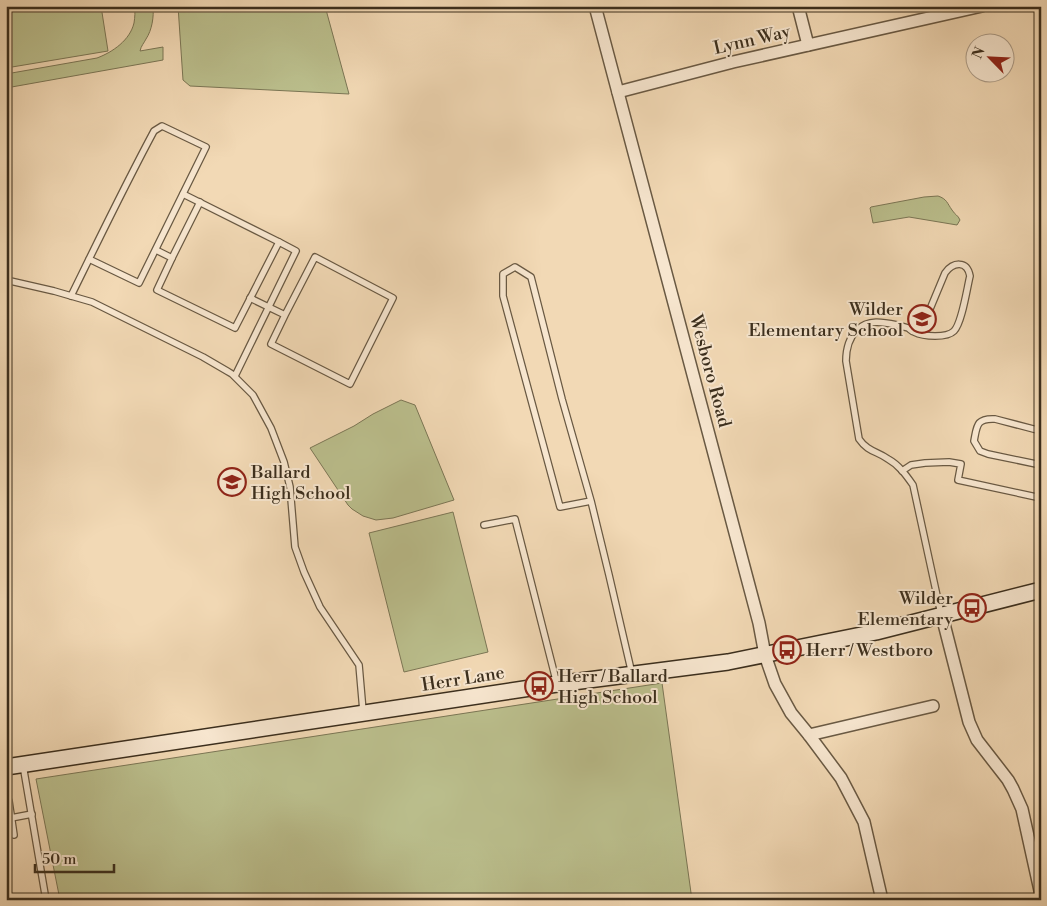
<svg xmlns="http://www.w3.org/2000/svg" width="1047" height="906" font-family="'Libre Bodoni',serif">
<rect width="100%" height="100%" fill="#f2d9b5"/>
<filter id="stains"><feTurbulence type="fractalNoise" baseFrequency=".004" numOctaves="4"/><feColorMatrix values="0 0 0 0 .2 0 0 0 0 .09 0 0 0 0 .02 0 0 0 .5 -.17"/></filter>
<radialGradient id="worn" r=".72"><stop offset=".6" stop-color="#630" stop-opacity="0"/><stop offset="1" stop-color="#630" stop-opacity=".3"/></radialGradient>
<g fill="#bbbf8d" stroke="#7b7655">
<path d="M6,6H101L108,51L6,68Z"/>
<path d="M135,6H153C154,17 152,30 146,39C144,43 141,46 140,51L163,47V60L6,88V74L97,58C113,52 130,40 134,23C135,17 135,12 135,6Z"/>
<path d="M178,6H325L349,94L190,86L183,80Z"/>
<path d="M938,196C947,199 947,203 952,210C955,215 958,215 960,220L957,225L909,217L873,223L870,208L871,207L924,197Z"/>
<path d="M401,400L415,405L454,500L393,518L376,520L363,516L352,509L348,505L310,448L354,426L373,414Z"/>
<path d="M453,512L488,652L404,672L369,533Z"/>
<path d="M662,683L692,900H60L36,779Z"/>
</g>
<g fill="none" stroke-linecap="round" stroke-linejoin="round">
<defs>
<g id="service">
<path d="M156,250L172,258L157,290L235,328L279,242L183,194"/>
<path d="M172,258L200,202"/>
<path d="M6,280L54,291L92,302L203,357L227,371L232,374L253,395L271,428L284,462L290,487L295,547L304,572L320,607L359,665L363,711"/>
<path d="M71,296C98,241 125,185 154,131L162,126L206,147L139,283L89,259"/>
<path d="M250,298L285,315L315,257L393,298L350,384L271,344L285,315"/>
<path d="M909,328C914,325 920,326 925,321L945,273C953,262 967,260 970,276C967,288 962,323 954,331C947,338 924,337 914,332C912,332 910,329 908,328C905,327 900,326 897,325C883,322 868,319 857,330C849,338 846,349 846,361L859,439C868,452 877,451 888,459C899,465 906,475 913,485L941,614"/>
<path d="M235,376L296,251L279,242"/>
<path d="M1041,431L995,419C976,418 977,426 974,441L980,451L988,454L1041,465"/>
<path d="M902,471L911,465L925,463L949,462L961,464L958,480L1041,498"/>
<path d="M591,501L560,507L503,296V274L515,267L531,277L562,399L591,501L609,575L632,674"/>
<path d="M484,525L515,519L557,684"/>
<path d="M23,765L46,900"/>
<path d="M9,801L14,835"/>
<path d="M11,818L32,814"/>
</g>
<g id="minor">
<path d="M595,6L759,623L765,655L775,684L791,713L809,735L841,778L864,822L882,900"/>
<path d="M798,6L808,45"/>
<path d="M618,92L733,62L982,6"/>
<path d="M942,616L969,722L977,740L1008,780L1013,789L1022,809L1041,895"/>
<path d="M809,735L933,706"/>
</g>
<path id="secondary" d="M6,767L557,684L728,662L876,632L1041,590"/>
</defs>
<use href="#service" stroke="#695943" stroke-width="8"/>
<use href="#minor" stroke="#695943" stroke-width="14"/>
<use href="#secondary" stroke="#3b2e1d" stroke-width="18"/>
<use href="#service" stroke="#f7e6cf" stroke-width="5.5"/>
<use href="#minor" stroke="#f7e6cf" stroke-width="11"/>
<use href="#secondary" stroke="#f7e6cf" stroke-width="15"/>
</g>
<defs>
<symbol id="school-ring" viewBox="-11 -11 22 22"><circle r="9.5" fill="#f7e6cf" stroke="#8f2418" stroke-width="1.5"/><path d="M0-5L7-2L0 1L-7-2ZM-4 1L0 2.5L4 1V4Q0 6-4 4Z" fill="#8f2418"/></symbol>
<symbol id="bus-ring" viewBox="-11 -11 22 22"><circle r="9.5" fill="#f7e6cf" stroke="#8f2418" stroke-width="1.5"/><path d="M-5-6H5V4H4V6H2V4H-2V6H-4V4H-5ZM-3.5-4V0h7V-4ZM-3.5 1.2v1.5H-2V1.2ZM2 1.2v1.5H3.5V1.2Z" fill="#8f2418"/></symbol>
</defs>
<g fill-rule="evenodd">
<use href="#school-ring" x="906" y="303" width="32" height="32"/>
<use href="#school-ring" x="216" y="466" width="32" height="32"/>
<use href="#bus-ring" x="956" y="592" width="32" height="32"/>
<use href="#bus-ring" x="771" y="634" width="32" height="32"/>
<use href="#bus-ring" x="523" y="670" width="32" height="32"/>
</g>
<g text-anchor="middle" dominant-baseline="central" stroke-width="4" stroke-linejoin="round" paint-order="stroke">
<g font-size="18" fill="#3b2e1d" stroke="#f7e6cf">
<text transform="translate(752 40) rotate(-13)">Lynn Way</text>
<text transform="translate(710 371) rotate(75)">Wesboro Road</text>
<text transform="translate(463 679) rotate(-9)">Herr Lane</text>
</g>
<g font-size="18" fill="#3b2e1d" stroke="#f7e6cf" text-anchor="start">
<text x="903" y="309" text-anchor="end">Wilder<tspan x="903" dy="21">Elementary School</tspan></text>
<text x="251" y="472">Ballard<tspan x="251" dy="21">High School</tspan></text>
<text x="953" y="598" text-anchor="end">Wilder<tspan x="953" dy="21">Elementary</tspan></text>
<text x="806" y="650">Herr / Westboro</text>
<text x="558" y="676">Herr / Ballard<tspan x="558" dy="21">High School</tspan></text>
</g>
</g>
<rect width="1047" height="906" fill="none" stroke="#f2d9b5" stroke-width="25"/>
<rect x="8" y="8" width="1032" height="891" fill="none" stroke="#3b2e1d" stroke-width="2.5"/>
<rect x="12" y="12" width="1022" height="881" fill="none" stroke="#3b2e1d"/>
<g transform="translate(990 58) rotate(294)"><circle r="24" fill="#f7e6cf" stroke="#ac9c88"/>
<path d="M0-4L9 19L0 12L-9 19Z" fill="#8f2418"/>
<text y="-8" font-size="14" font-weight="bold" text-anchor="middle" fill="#3b2e1d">N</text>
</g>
<path d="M35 864v8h79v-8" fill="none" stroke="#3b2e1d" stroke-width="2.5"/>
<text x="42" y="864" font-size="15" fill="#3b2e1d" stroke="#f7e6cf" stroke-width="4" paint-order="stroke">50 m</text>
<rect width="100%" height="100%" filter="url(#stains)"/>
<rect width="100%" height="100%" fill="url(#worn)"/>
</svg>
